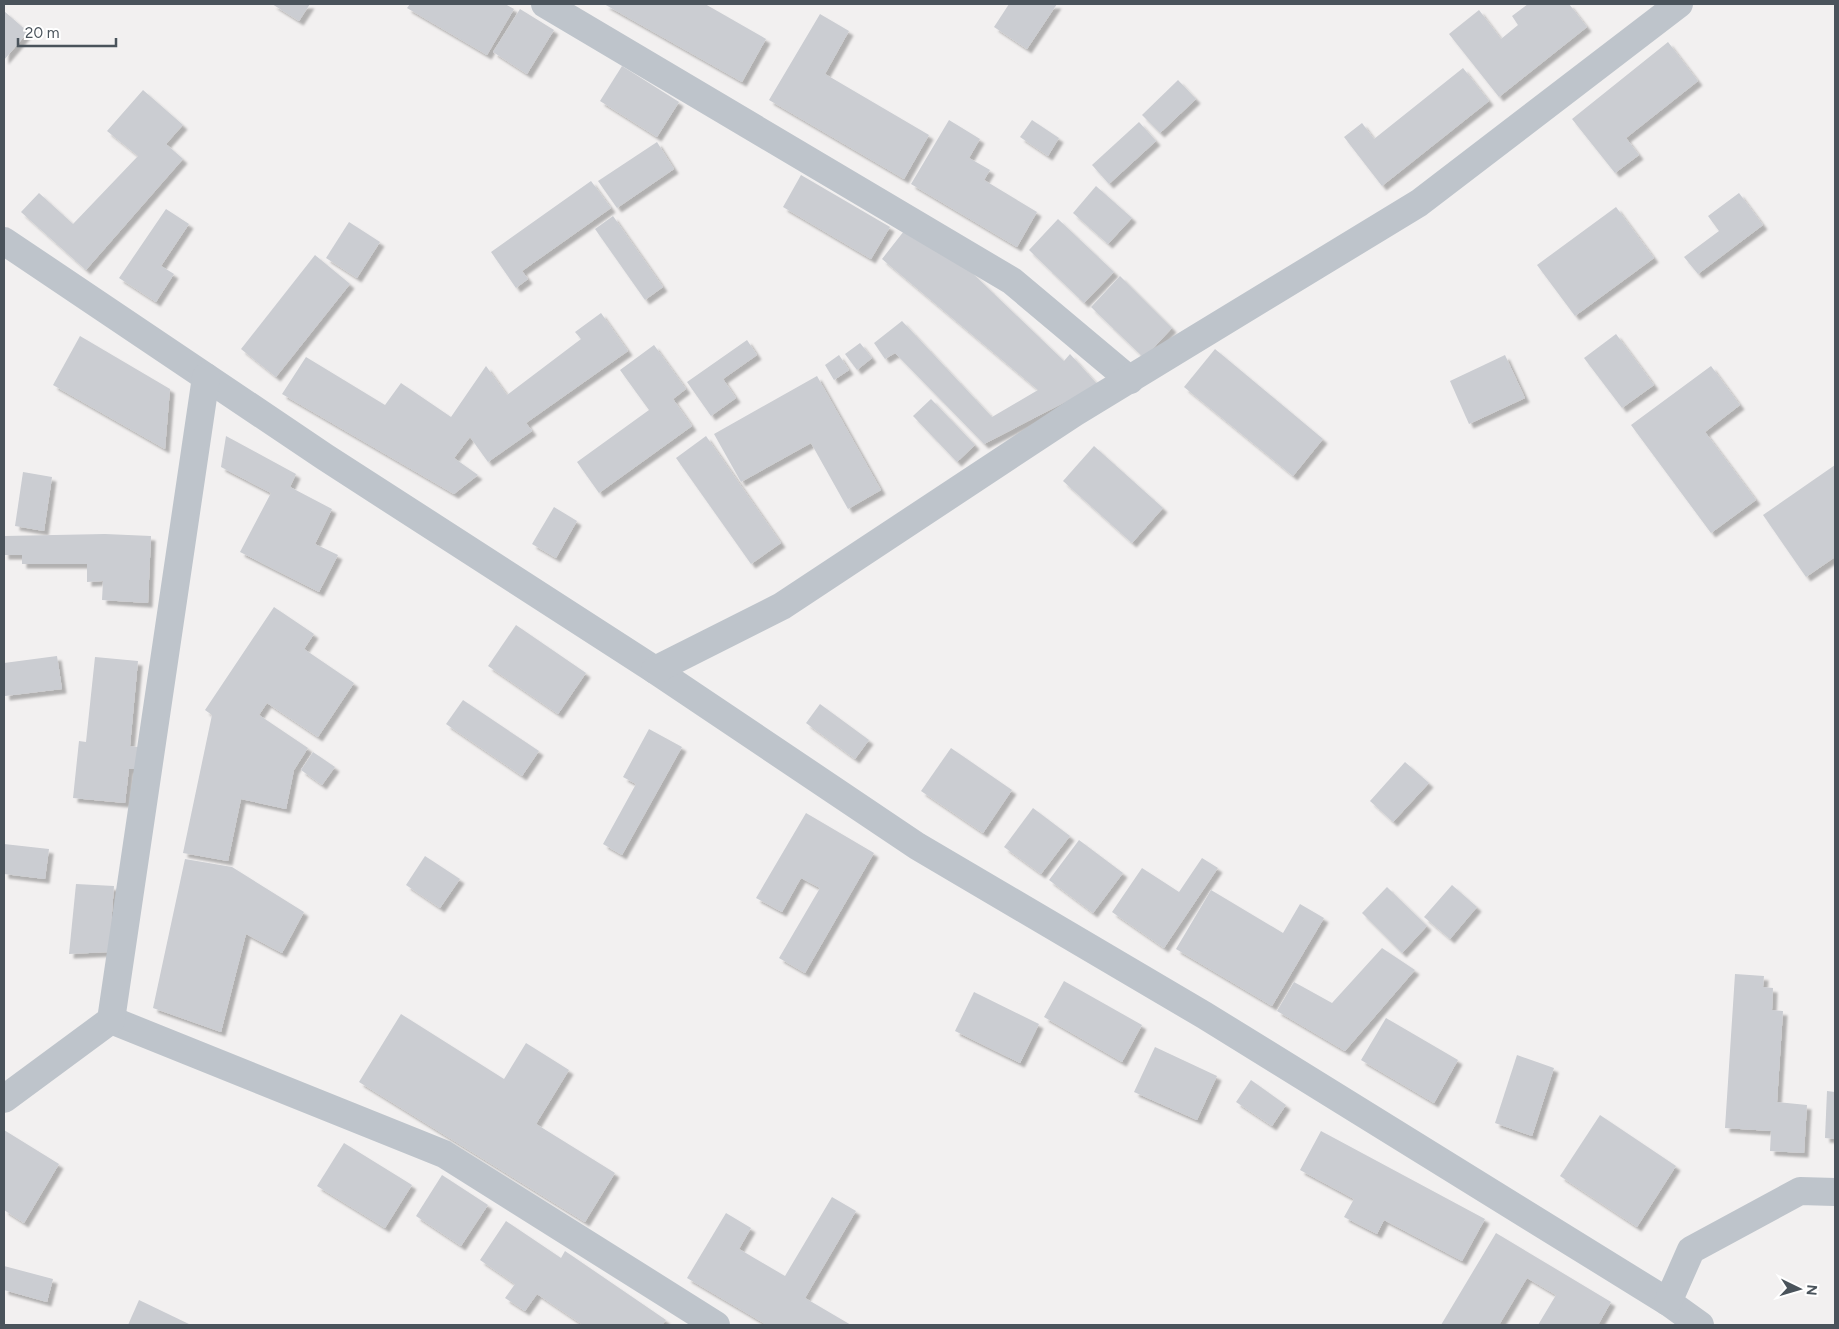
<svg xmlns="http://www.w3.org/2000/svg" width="1839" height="1329" font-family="Figtree,sans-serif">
<defs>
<filter id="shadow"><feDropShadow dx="4.5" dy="4.5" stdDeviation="1" flood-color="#0004"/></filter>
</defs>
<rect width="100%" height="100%" fill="#f2f0f0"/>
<g fill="#cbcdd2" filter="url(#shadow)">
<path d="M272,4H310L299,21Z"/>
<path d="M410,4H505L514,9L487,55L407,8Z"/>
<path d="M604,4H705L766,39L742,82Z"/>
<path d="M1009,4H1057L1027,49L994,27Z"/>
<path d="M1528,4H1569L1587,27L1499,97L1449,34L1479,10L1501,39L1518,25L1512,16Z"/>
<path d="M520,9L554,30L527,74L493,52Z"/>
<path d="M4,11L28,32L4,60Z"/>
<path d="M820,14L849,31L825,74L929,135L904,179L769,100Z"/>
<path d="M1668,42L1698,81L1626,138L1639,155L1615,173L1572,119Z"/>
<path d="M622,66L679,102L657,137L600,101Z"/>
<path d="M1463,68L1489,101L1382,186L1344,137L1362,123L1374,139Z"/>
<path d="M1178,80L1196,99L1160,133L1142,115Z"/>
<path d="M143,90L183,125L166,144L183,159L86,270L21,212L39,193L73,224L138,156L107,131Z"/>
<path d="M949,120L980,139L969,158L990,170L984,180L1037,212L1017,247L911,184Z"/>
<path d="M1032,120L1059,138L1048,156L1020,137Z"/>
<path d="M1139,122L1156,141L1109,184L1092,165Z"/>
<path d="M657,142L674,169L617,208L598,181Z"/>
<path d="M801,175L890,227L871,259L783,207Z"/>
<path d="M591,181L611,208L522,271L528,279L516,288L491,252Z"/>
<path d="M1096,186L1132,218L1108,244L1073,213Z"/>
<path d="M1739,193L1763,225L1698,274L1684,257L1719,231L1708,216Z"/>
<path d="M1616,207L1654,258L1575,316L1537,265Z"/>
<path d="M166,209L189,224L161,266L174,274L156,302L119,278Z"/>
<path d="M613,216L663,287L645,300L595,229Z"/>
<path d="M1058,219L1114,272L1084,303L1029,250Z"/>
<path d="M349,222L380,242L357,278L326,258Z"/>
<path d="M904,231L966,267L1064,361L1070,354L1098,385L984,444L895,353L885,359L874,343L902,321L992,417L1038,390L882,259Z"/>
<path d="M315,255L350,284L276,377L241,349Z"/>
<path d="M1120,276L1172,328L1144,358L1091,307Z"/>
<path d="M601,313L628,351L526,423L532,431L488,462L470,437L454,458L478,475L454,494L282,394L306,357L385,405L401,383L451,417L486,366L507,395L581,339L575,332Z"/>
<path d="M1616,334L1654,385L1622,408L1584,358Z"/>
<path d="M80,336L170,389L165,449L53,385Z"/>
<path d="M747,340L757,355L723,379L736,398L711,416L687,382Z"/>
<path d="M860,343L872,358L857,370L845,354Z"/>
<path d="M654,345L686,389L673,399L692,426L599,493L577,462L649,410L620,370Z"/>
<path d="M1215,349L1323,439L1293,476L1184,387Z"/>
<path d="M839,355L849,370L834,380L825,365Z"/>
<path d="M1505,355L1525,398L1469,424L1450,381Z"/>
<path d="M1711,366L1740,405L1705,432L1756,500L1711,533L1631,425Z"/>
<path d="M817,376L881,490L848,509L811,443L741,482L714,434Z"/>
<path d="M931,399L975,445L957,462L913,416Z"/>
<path d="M226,436L296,474L290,487L332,509L315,544L338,555L319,592L240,552L271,493L221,467Z"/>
<path d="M706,436L781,543L751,564L676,458Z"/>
<path d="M1094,446L1163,508L1132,543L1063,481Z"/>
<path d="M1835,465V557L1806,577L1763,515Z"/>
<path d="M23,472L52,477L44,531L15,526Z"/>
<path d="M554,507L577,521L556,558L532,544Z"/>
<path d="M105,534L151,536L148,603L102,600L103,581L87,582V564H22V555H4V536Z"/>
<path d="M274,607L314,634L304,649L354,683L318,737L267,703L259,715L308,748L294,770L286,809L241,799L228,861L183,853L212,715L205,710Z"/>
<path d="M516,625L586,673L558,714L488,666Z"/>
<path d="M57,656L62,689L5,696L4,663Z"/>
<path d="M95,657L138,661L130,746L138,747L136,769H129L125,803L73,798L79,741L86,742Z"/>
<path d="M463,700L539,751L522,776L446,724Z"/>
<path d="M820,704L869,740L855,759L806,723Z"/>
<path d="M649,729L682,747L622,855L603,844L636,784L623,777Z"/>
<path d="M951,748L1012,790L983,833L921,791Z"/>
<path d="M313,752L335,767L322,785L301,770Z"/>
<path d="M1405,762L1429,783L1393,822L1370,801Z"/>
<path d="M1033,808L1070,836L1041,874L1004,847Z"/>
<path d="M806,813L874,853L805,973L779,958L820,888L801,878L782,912L756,898Z"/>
<path d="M1079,840L1123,873L1093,913L1049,880Z"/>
<path d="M4,844L49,849L45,879L4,874Z"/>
<path d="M425,856L460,879L440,908L406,885Z"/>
<path d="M1202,858L1218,868L1164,948L1112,912L1142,868L1179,892Z"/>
<path d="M185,859L232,867L304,912L282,953L246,934L221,1032L153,1008Z"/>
<path d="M76,884L114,886L109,952L69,954Z"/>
<path d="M1452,885L1477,907L1450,939L1424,917Z"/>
<path d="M1387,887L1427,926L1402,953L1362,913Z"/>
<path d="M1211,890L1283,933L1300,904L1324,918L1272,1006L1176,949Z"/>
<path d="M1382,948L1415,970L1345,1051L1277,1011L1294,982L1332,1003Z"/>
<path d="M1735,974L1764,976L1763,987L1773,988L1772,1010L1783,1011L1777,1102L1807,1105L1804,1153L1770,1151L1771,1131L1725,1128Z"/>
<path d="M1064,981L1142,1025L1122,1062L1044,1017Z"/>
<path d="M974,992L1039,1024L1020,1063L955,1031Z"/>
<path d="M401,1014L504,1079L526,1043L569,1070L536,1124L615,1173L585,1222L359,1082Z"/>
<path d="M1386,1018L1458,1060L1434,1103L1361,1060Z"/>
<path d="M1155,1047L1217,1076L1197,1120L1134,1092Z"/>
<path d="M1517,1055L1554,1068L1532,1136L1495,1123Z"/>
<path d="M1251,1080L1286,1105L1272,1126L1236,1102Z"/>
<path d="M1827,1091L1835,1092V1139L1825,1138Z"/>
<path d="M1600,1115L1676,1166L1637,1227L1560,1176Z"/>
<path d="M4,1130L59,1164L24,1223L4,1210Z"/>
<path d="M1321,1131L1485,1219L1462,1261L1384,1220L1377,1234L1344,1217L1354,1199L1300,1170Z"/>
<path d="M344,1143L412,1185L385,1228L317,1186Z"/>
<path d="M442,1175L488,1205L461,1246L416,1216Z"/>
<path d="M832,1197L856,1211L805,1298L851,1325H767L687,1278L726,1213L751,1228L739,1249L785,1276Z"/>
<path d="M506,1221L561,1258L565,1251L666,1320L662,1325H583L537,1294L525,1311L505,1298L515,1284L480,1260Z"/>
<path d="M1496,1233L1611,1302L1598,1325H1538L1556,1295L1527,1278L1499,1325H1441Z"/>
<path d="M4,1266L53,1279L47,1302L4,1290Z"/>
<path d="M139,1300L191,1325H128Z"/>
</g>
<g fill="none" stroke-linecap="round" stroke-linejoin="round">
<g stroke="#bec4cb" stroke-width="28">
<path d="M545,4L1012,281L1130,380"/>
<path d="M4,241L325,457L655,670L917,846L1204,1015L1668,1302L1700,1325"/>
<path d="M655,670L782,606L1074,413L1419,203L1679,4"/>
<path d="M111,1020L444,1154L716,1325"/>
<path d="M4,1099L111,1020L206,377"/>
<path d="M1668,1302L1691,1250L1800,1191L1835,1192"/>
</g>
</g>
<rect width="1839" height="1329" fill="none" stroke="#4a535b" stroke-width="10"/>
<g transform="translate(1799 1289) rotate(95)" stroke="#ffffff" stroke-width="4" paint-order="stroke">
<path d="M0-4L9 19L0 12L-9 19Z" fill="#4a535b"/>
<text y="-8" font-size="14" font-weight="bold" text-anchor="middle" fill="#4a535b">N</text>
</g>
<path d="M18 38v8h98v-8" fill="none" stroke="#4a535b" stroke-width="2.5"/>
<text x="25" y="38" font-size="15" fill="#4a535b" stroke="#ffffff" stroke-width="4" paint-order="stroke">20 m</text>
</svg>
